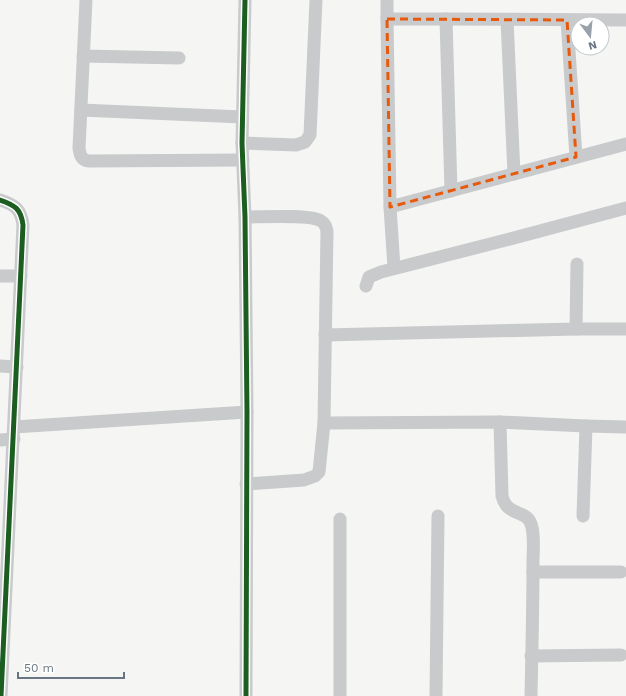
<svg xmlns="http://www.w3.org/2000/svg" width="626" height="696" font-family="'Work Sans',sans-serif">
<rect width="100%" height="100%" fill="#f5f5f4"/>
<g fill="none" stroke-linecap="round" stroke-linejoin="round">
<g stroke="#c9cacb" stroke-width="13">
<path d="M86,0L79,148C80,155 81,160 89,161L243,160"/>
<path d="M245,0L242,143L245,217L247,412L246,696"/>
<path d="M387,0V19H446L451,191"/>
<path d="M387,19L390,207L394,268"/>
<path d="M446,19L626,20"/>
<path d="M507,20L514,174"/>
<path d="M567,20L576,157"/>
<path d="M83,56L179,58"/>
<path d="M81,110L242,117"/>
<path d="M242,143L296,145L305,142L310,135L316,0"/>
<path d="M0,200C15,205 21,209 23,225L1,696"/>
<path d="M390,207L626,144"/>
<path d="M245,217C260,217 311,214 321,221C325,223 326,227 327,231L324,423L319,472L315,476L304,480L246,484"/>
<path d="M0,276H21"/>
<path d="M366,286L369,277L381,272L502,241L626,208"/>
<path d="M576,329L577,264"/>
<path d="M325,335L576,329H626"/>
<path d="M0,366L17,367"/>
<path d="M500,422L502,496C507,517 526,509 531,524C535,534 533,550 533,561C533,606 532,651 531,696"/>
<path d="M324,423L500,422L586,426L626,427"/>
<path d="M14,427L247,412"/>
<path d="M0,440L14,439"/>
<path d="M583,516L586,426"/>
<path d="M340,519V696"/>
<path d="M533,572H621"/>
<path d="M531,656L621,655"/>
<path d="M436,696L438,516"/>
</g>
<defs>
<g id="cycleway">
<path d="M245,0L242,143L245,217L247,412L246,696"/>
<path d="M0,200C15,205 21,209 23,225L1,696"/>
</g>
</defs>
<use href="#cycleway" stroke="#fff" stroke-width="8"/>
<use href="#cycleway" stroke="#1b5e20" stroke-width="5"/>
</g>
<path fill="none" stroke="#e8590c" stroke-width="3" stroke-dasharray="8 5" stroke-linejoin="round" d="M387,19L567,20L576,157L390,207Z"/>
<g transform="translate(590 36) rotate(164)"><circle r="19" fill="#ffffff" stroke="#c2c8cd"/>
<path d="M0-3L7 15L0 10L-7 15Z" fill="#99a2aa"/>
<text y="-6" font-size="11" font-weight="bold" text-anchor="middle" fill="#677682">N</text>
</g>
<path d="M18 672v6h106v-6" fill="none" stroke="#677682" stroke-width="2"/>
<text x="24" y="672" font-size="12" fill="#677682" stroke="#ffffff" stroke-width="3" paint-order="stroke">50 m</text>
</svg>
